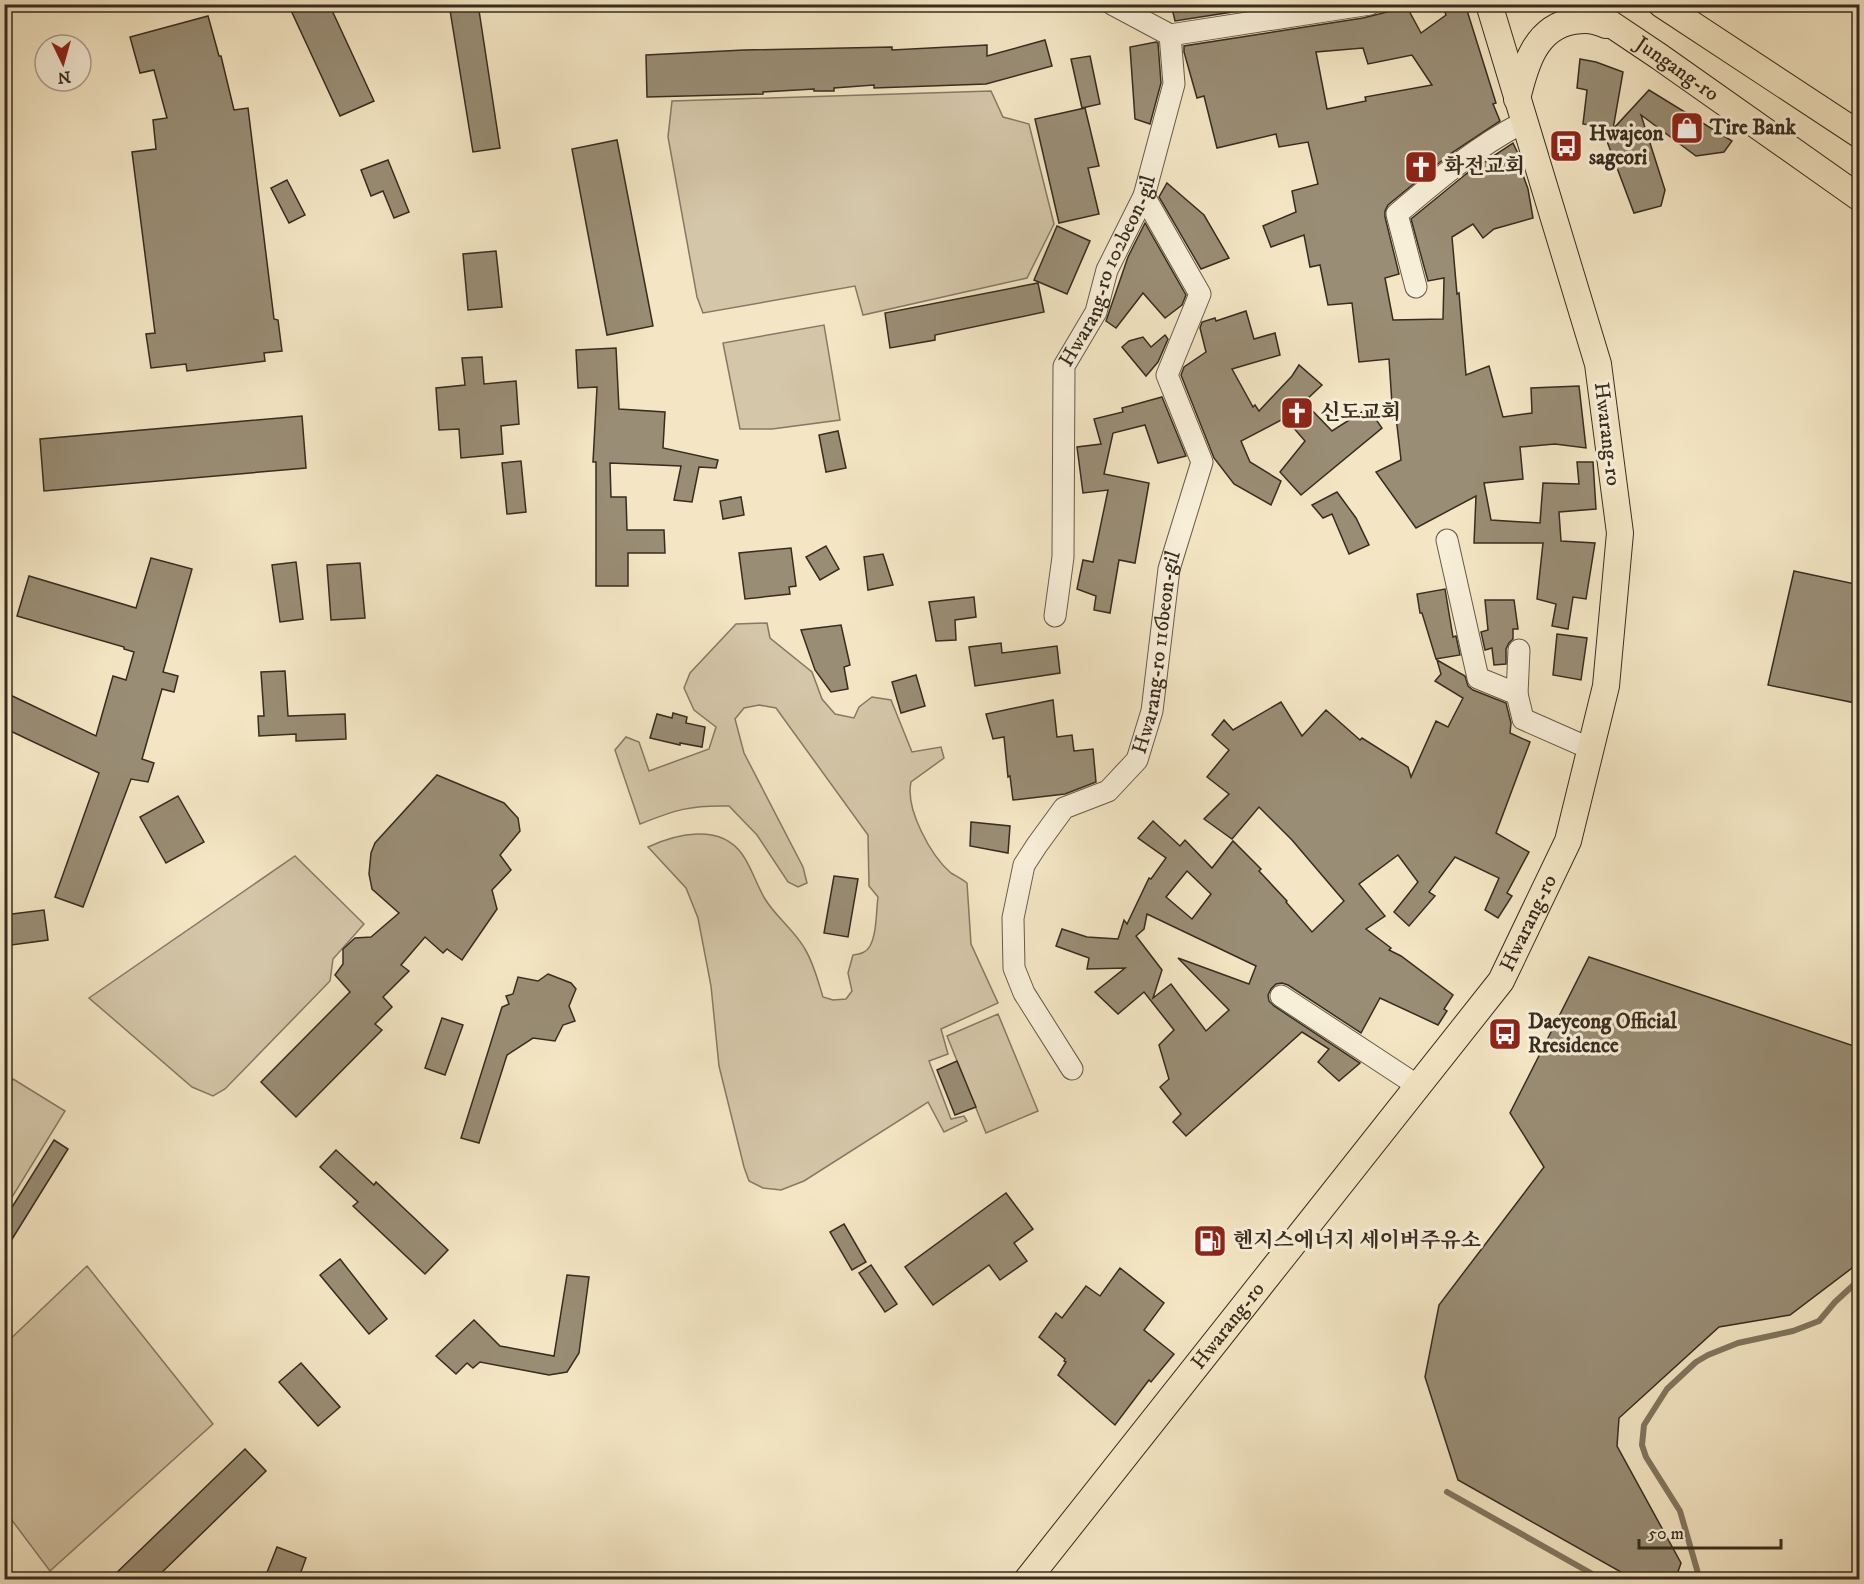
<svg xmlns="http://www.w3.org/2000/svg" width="1864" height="1584" font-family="'IM FELL DW Pica','Noto Serif KR',serif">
<rect width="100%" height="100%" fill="#f4e6c4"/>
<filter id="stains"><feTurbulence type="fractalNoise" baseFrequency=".00333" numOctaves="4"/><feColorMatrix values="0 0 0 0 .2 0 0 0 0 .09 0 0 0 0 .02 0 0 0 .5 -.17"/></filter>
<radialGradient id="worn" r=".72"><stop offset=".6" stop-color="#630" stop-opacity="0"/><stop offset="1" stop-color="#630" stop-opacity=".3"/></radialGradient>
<g fill="#d4c6a8" stroke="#867964" stroke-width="1.5">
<path d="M991,91L1003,117L1029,124L1054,224L1027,278L863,315L855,286L703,313L697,297L668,137L672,101Z"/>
<path d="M824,325L840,420L772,429H740L723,343Z"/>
<path d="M767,623L770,638L812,672L822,699L835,714L854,718L859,707L872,697L891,700L912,752L941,747L944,758L911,782C905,809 931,856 951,873C956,876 962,879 967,883L971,944L998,1003L941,1029L948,1054L929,1061L951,1119L964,1116L967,1121L944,1132L928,1102L804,1181L781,1190L763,1188L749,1181L744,1167L719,1066L711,986L698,918L686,888L648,847C676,834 720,823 742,854C752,868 756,884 765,899C776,917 795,931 805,949C814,964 818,981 823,997L833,1000L846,999L852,991L848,973L853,955C860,954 866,953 870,946C877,933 876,912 878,897L869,886L868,835L776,708L759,705L744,708L735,719L744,753L803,867L807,883L798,887L788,882L757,835L729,806C690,805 675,810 640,824L615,750L626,737L639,742L649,771L709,749L716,727L694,710L684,688L690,673L736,624Z"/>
<path d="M295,856L364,924L333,959L330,981L225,1089L213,1096L192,1087L89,998Z"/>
<path d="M998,1014L1038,1111L986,1133L947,1036Z"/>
<path d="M13,1079L65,1111L6,1207L5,1094Z"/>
<path d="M87,1266L213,1424L50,1571L5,1511V1344Z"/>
</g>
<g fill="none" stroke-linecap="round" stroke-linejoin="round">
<g stroke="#827660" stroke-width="6">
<path d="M1447,1492L1603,1580"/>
<path d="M1700,1580L1680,1511L1646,1457L1642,1445L1644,1425L1667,1389L1696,1362L1708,1355L1738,1343L1793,1331L1819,1321L1835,1302L1860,1279"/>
</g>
</g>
<g fill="#998d75" stroke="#372c1f" stroke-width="1.5" fill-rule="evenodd">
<path d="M288,4H329L374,101L340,116Z"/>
<path d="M449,4H478L500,148L473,152Z"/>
<path d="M1171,4H1199L1200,11L1229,4H1284L1175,21Z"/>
<path d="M1452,4H1465L1496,103L1493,104L1500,121L1450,154L1388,205L1385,211V217L1399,274L1385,278L1393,320L1443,319L1444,278L1428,281L1411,219L1466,174L1513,143L1521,160L1522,163L1519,164L1528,189L1533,218L1494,229L1483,238L1473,224L1452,237L1457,294L1459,293L1466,375L1489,366L1503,417L1532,413L1531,388L1579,386L1586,448L1555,444L1520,447L1523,479L1484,483L1491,520L1540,523L1543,483L1579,484L1577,462H1593L1596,509L1559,512L1561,541L1595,543L1586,599L1573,597L1568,629L1552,626L1556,604L1537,599L1543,543H1474L1476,496L1416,528L1376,472L1401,460L1396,417L1393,419L1389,359L1359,362L1352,303L1328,305L1320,265L1310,267L1304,235L1271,247L1263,226L1296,212L1292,191L1318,184L1308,142L1279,147L1276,134L1217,148L1204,96L1197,98L1184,52V46L1363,18L1407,7L1421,33L1446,15L1443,6ZM1363,48L1368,64L1412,55L1432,85L1365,97L1366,101L1327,109L1316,52Z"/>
<path d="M208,16L219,56H221L234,110L248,108L274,319L278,320L282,351L264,353L265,361L187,371L186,364L151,368L146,334L155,333L132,152L156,149L153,120L167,118L154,70L140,73L130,37Z"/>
<path d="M1045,40L1052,66L986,84L874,88V85L834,88V91H814V89L763,92V94L647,97L646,55L744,50L892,47V50L987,45V56Z"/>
<path d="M1156,42L1158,43L1161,83L1150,124L1135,119L1130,47Z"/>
<path d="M1090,56L1100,104L1082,108L1071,59Z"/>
<path d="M1580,59L1596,62L1623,72L1613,129L1649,90L1732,141L1724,152L1696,156L1641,115L1665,190L1661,206L1634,213L1605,136L1612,129L1583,124L1587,90L1577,88Z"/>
<path d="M1085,108L1099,166L1088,168L1099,214L1059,223L1035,119Z"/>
<path d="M617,140L653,326L607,335L572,149Z"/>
<path d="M388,160L409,212L394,218L383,191L371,196L361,170Z"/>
<path d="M287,180L305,215L289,223L271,188Z"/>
<path d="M1167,183L1204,215L1229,258L1201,269L1159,197Z"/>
<path d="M1145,223L1186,295L1182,305L1165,318L1143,293L1116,328L1106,321L1128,257Z"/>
<path d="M1057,226L1090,241L1067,294L1034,280Z"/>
<path d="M496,251L502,307L468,310L463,254Z"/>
<path d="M1038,283L1044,312L935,335V340L890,348L885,313Z"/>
<path d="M1246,311L1254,339L1275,333L1280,355L1232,369L1253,407L1255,405L1259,411L1292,376L1299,365L1322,385L1304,402L1332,431L1368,408L1382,428L1301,495L1280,472L1305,441L1285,418L1241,441L1250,462L1281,481L1271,505L1234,484L1214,458L1181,375L1184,367L1206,352L1200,328L1202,322L1215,318L1216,321Z"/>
<path d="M1165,335L1168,339L1158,362L1146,376L1122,347L1129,341L1143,337L1151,347Z"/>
<path d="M616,348L619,409L665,412L663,448L718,460L716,468L699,467L692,502L674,500L681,466L610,463L611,497H626L627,530H664L665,553H628V586H596V462H593L597,387L578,388L576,350Z"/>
<path d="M482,357L484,384L516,381L519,424L501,426L503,454L461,458L459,429L439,430L436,388L465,385L462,358Z"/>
<path d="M1162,397L1186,456L1158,463L1145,425L1113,433L1104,474L1149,483L1135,563L1119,560L1110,613L1094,610L1096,596L1077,589L1083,560L1093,562L1108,490L1083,493L1077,447L1101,444L1094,419L1123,412L1122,408Z"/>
<path d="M302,416L306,468L44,491L40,439Z"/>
<path d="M838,431L846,468L826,472L819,435Z"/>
<path d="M521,461L526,512L507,514L502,463Z"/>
<path d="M1337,492L1356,518L1369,545L1349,554L1332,514L1323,518L1312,505Z"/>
<path d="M741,497L744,515L723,519L720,501Z"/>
<path d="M826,546L839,569L820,580L806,557Z"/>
<path d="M791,548L796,586L789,587L790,594L745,599L739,553Z"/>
<path d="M883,554L893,585L868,590L864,557Z"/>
<path d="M151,558L192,569L163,672L178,676L174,692L162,689L142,759L154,763L148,782L131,779L83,907L55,897L99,773L4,728V692L96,736L113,676L126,680L134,652L124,649V647L17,616L29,576L136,608Z"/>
<path d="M296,562L303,619L280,622L272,565Z"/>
<path d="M360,563L365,618L331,620L327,565Z"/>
<path d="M1794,571L1860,585V704L1768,685Z"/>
<path d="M1445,589L1453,637L1456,636L1460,655L1436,659L1422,613H1420L1417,594Z"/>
<path d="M974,597L976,617L955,620L956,640L936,641L929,602Z"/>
<path d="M1485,600H1514L1518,629H1513V639L1509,643L1506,649V664L1494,665L1492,648L1485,650L1481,632L1488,630Z"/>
<path d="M841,625L850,665L844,667L848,689L831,692L815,670L801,630Z"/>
<path d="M1557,634L1587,638L1581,680L1553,675Z"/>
<path d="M1001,643L1002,653L1057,646L1060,673L975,686L969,647Z"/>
<path d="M1437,660L1465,676L1468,686L1473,690L1506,703L1511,723L1510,733L1530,742L1496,833L1529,852L1507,893L1512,896L1498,918L1485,910L1499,878L1455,857L1429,892L1435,896L1409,926L1394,912L1418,882L1398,855L1359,884L1385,916L1366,929L1391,948L1389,950L1401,956L1453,995L1444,1009L1447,1011L1438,1025L1380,998L1361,1033L1288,985L1282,983L1276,984L1271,989L1268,995L1269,1001L1274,1006L1360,1063L1339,1081L1318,1062L1329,1049L1302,1032L1186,1136L1173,1122L1181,1114L1160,1087L1169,1079L1159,1045L1174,1030L1144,992L1118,1014L1095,992L1125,968L1087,969L1089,958L1056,946L1062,929L1087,937L1118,939L1124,920L1127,924L1149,878L1151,879L1166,858L1138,838L1153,821L1180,846L1185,840L1212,868L1233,841L1261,869L1259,871L1287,901L1286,902L1312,932L1344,901L1292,840L1259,807L1232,839L1204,819L1229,794L1207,777L1229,750L1212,735L1224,720L1233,730L1281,702L1302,736L1326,710L1360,740L1362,738L1408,767L1411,777L1436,721L1448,727L1463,698L1435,681L1441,674ZM1187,871L1211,894L1192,919L1166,897ZM1147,914L1256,966L1249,984L1178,958L1229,1010L1206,1031L1171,984L1153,998L1162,970L1136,936L1144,929Z"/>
<path d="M285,671L288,716L345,714L346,739L296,741V734L259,736L258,716H264L261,672Z"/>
<path d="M916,675L925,706L901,713L892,682Z"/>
<path d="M1053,700L1057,737L1072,735L1074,751L1093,749L1096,782L1065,794L1013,800L1010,776L1008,777L1004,737L993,739L986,714Z"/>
<path d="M673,713L687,717L686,723L705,727L702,747L680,743V745L650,738L657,714L672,718Z"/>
<path d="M437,775L504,803L518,818L520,831L500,855L511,870L492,890L497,909L462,960L447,949L443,953L425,937L401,965L409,971L383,997L392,1007L375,1024L382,1030L296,1117L261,1082L350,992L335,975L343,964V949L355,938L371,937L399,913L372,889L369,874L371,853L375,843Z"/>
<path d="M178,796L204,842L166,863L140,817Z"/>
<path d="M971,822L1010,826L1008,853L970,846Z"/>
<path d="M834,876L858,879L848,937L824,933Z"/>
<path d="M44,910L48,940L4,946V915Z"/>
<path d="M1589,957L1860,1048V1262L1790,1315L1719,1327L1619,1418L1617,1446L1681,1563L1675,1580H1635L1458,1480L1425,1377L1439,1305L1544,1167L1510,1113Z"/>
<path d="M548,974L571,983L576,989L569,1006L575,1021L563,1025L555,1041L533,1038L507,1055L479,1143L461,1138L502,1007L509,1004L506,996L513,994L518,977L538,981Z"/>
<path d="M442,1018L463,1025L445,1075L425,1068Z"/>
<path d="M957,1061L976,1107L955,1115L937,1070Z"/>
<path d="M54,1140L68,1149L4,1252V1220Z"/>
<path d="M336,1150L374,1185L376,1182L448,1250L425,1274L353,1206L358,1202L320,1167Z"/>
<path d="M1006,1193L1033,1229L1014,1243L1027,1261L1000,1280L989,1265L933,1305L905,1267Z"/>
<path d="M844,1224L866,1262L852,1270L830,1232Z"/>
<path d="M340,1259L387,1319L369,1334L320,1275Z"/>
<path d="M871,1265L897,1304L885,1312L859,1273Z"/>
<path d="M1120,1268L1164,1303L1144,1330L1174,1354L1151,1382L1149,1380L1115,1425L1058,1375L1066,1362L1064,1361L1065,1359L1039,1337L1056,1313L1062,1318L1086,1286L1100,1296Z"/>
<path d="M567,1275L589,1277L579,1353L567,1372L549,1375L480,1362L473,1368L467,1363L456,1374L436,1356L474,1320L500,1346L554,1356Z"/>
<path d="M301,1363L340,1407L318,1426L279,1382Z"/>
<path d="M245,1449L266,1471L154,1580H109Z"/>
<path d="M277,1547L306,1558L298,1580H264Z"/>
</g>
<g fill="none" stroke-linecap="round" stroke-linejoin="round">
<defs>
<g id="minor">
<path d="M1112,4L1170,35"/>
<path d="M1170,35L1370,4"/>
<path d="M1416,287L1397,214C1437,180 1477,146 1524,122"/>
<path d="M1447,540L1478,678L1517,694L1523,719L1591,749"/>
<path id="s1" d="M1055,616L1063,557L1064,366L1096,312L1107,270L1144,196L1174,84L1170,35"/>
<path d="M1517,694L1519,650"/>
<path d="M1281,996L1418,1086"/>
<path id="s2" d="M1072,1069L1024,993L1014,968L1013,918L1024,865L1037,845L1064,808L1108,791L1137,760L1152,711L1169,569L1202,462L1167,375L1200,294L1144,196"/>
</g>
<g id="major">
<path id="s3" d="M1581,4L1660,57L1860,198"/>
<path d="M1661,4L1860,135"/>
<path d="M1517,99C1525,66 1535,27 1574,21C1587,19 1594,20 1606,25"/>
<path id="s4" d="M1027,1580L1501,981L1568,841L1606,686L1620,533L1598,364L1489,4"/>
</g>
</defs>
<use href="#minor" stroke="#665a48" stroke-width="23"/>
<use href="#major" stroke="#372c1f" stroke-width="28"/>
<use href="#minor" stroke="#f8efd9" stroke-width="21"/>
<use href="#major" stroke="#f4e6c4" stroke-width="26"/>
</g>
<defs>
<symbol id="shop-square" viewBox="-11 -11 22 22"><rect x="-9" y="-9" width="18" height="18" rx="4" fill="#8f2418" stroke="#f8efd9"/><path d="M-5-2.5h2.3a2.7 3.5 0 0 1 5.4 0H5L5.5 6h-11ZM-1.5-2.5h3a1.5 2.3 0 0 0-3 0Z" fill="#fff"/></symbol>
<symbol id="bus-square" viewBox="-11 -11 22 22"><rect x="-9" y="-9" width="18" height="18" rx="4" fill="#8f2418" stroke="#f8efd9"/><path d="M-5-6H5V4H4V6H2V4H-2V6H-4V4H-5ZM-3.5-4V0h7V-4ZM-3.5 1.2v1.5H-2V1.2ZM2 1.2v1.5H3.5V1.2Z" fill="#fff"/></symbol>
<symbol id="church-square" viewBox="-11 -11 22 22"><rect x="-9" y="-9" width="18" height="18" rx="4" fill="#8f2418" stroke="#f8efd9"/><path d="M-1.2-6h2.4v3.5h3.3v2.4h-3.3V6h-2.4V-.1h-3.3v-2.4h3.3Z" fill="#fff"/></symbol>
<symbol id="fuel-square" viewBox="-11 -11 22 22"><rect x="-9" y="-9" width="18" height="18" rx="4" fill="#8f2418" stroke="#f8efd9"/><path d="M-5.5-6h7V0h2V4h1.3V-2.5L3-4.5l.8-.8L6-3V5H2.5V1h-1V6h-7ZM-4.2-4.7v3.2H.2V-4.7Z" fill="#fff"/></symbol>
</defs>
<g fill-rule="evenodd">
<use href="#shop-square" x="1668" y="109" width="38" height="38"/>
<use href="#bus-square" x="1547" y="127" width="38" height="38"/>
<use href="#church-square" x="1402" y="148" width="38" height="38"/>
<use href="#church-square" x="1278" y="394" width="38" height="38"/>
<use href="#bus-square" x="1486" y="1015" width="38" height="38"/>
<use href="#fuel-square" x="1191" y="1222" width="38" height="38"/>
</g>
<g text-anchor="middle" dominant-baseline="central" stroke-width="6" stroke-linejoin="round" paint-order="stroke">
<g font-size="21" fill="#372c1f" stroke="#f8efd9">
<text stroke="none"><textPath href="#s3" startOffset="116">Jungang-ro</textPath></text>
<text stroke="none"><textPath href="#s1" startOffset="356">Hwarang-ro 102beon-gil</textPath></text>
<text transform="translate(1607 434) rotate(83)">Hwarang-ro</text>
<text stroke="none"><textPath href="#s2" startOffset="490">Hwarang-ro 116beon-gil</textPath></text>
<text stroke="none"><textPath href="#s4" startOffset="828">Hwarang-ro</textPath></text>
<text stroke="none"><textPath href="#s4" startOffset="324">Hwarang-ro</textPath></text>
</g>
<g font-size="21" font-weight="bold" fill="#372c1f" stroke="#f8efd9" text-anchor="start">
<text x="1710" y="128">Tire Bank</text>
<text x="1589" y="134">Hwajeon<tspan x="1589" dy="24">sageori</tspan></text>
<text x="1444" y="167">화전교회</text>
<text x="1320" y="413">신도교회</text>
<text x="1528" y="1022">Daeyeong Official<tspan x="1528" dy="24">Rresidence</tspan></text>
<text x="1233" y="1241">헨지스에너지 세이버주유소</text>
</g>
</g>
<rect width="1864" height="1584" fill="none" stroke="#f4e6c4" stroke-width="24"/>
<rect x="6" y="6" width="1852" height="1572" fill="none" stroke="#372c1f" stroke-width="3"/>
<rect x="12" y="12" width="1840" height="1560" fill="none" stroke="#372c1f" stroke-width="1.5"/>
<g transform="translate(63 63) rotate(175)"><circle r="28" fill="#f8efd9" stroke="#aba18f" stroke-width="1.5"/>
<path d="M0-4.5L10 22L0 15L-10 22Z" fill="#8f2418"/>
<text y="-9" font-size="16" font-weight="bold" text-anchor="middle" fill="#372c1f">N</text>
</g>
<path d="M1639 1539v9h142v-9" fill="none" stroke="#372c1f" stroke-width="3"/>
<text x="1648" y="1539" font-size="18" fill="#372c1f" stroke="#f8efd9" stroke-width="4.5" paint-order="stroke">50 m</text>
<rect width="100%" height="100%" filter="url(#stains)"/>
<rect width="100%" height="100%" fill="url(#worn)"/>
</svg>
